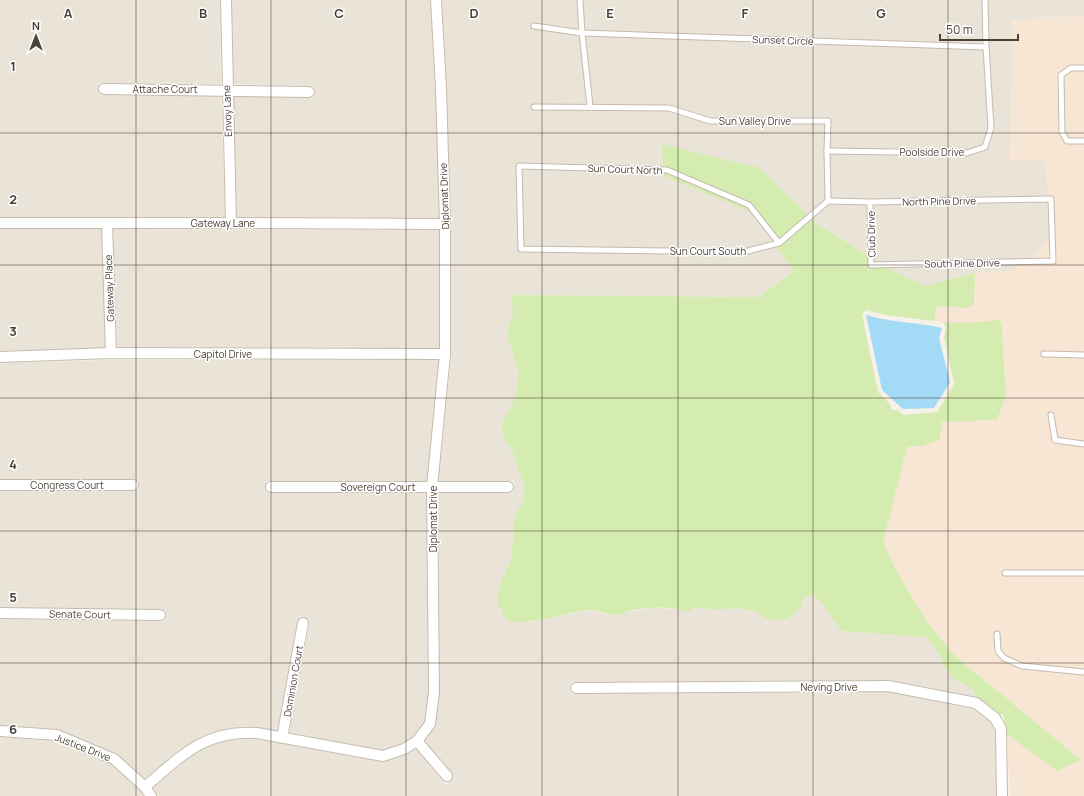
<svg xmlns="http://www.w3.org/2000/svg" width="1084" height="796" font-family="Manrope,sans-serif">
<rect width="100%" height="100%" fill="#f6f1e9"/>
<g fill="#eae3d7">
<path d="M0,0H220L221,84L99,83V95L221,96L225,217H0Z"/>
<path d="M231,0H431L436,89L440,218L236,217L232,96L314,98V86L232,84Z"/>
<path d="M442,0H1084V16L1037,18L1011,160L1045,159L1048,189L1049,240L1028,260L1010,271L975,273L925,286L895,272L817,224L760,168L753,213L794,271L759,297L513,295V316L508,327V339L519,372L515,399L501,424L504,438L514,455L518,469L524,484L523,502L515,514L511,561L500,583L531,622L590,610L605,614L618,615L632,611L652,608L677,609L687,611L696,607L714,610L739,608L755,611L767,619L784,620L792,616L801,606L804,597L814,595L823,604L841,631L925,637L932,643L940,656L945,668L958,682L972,688L976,697L889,680L571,682V694L888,692L974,709L991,722L996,731L997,796H158L153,788L186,760L206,747L222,741L237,739H257L382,762L405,755L416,749L446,785L454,777L424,741L435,725L439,692L438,493H513L514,481H438L451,360V218L446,88Z"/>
<path d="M0,229H102L106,348L0,351Z"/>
<path d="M113,229L440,230V348L117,347Z"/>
<path d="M112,360H439L428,481H266V493H427L429,692L425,722L413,736L402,744L383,750L289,733L310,619L299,616L278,731L247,726L236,727L211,732L202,736L180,749L145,779L116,753L59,730L0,725V619L165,621V610L0,607V491H139V480L0,479V363Z"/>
<path d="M0,737L56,741L111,764L141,791L144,796H0Z"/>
</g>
<path fill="#f8e6d4" d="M1084,16V796H1010L1007,734L1057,771L1081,760L956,657L928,623L897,572L883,543L907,447L921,446L942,422L997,420L1006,396L1002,328L968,323H943L934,321L937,306L967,308L974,304L975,273L1010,271L1028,260L1049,240L1048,189L1045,160H1010L1012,20Z"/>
<path fill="#d5ecb0" d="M662,144L760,168L817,224L895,272L925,286L975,273L974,304L967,308L937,306L934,321L885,315L866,310L862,314L878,392L889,403L892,410H897L904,415L937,412L954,385V382L944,338L946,327L943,323H968L1000,320L1002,328L1006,396L997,420L942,422L940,440L921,446L907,447L883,543L897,572L928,623L956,657L1081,760L1057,771L1007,734L1003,714L999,715L976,697L972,688L954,679L945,668L940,656L932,643L925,637L841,631L823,604L814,595L804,597L801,606L792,616L784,620L767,619L755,611L739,608L714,610L696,607L687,612C670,606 651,607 633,610C628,611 623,614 618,615C608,616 597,609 588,610C561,614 534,625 507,621L497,601L500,583L511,561L515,514L523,502L524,484L518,469L514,455L504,438L501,424L515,399L519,372L508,339V327L513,316L512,295L759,297L794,271L753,213L664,176Z"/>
<path fill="#a3daf5" d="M866,315C892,323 916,322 942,328L939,338L950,382L934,408L903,409L882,390Z"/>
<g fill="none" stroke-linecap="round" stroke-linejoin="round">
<defs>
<g id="service">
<path d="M580,0L582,33L590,106"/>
<path d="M534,26L582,33L986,47"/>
<path d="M1084,68H1071L1061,75L1062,132L1067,141H1084"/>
<path d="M534,107L669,108L710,121H828L827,151L828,201L779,243L744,252L521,249L519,166L667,170L749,205L779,243"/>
<path d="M827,151L967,153L985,147L991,128L986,47L985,0"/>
<path d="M828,201L870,202L1051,199L1053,261L871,265L870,202"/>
<path d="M1044,354L1084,355"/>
<path d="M1051,415L1055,440L1084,444"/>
<path d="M1005,573H1084"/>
<path d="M997,634L998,651L1004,658L1022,666L1084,672"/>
</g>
<g id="minor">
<path d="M226,0L231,223"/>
<path d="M104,89L309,92"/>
<path d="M0,223H231L445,224"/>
<path d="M107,223L111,353"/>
<path d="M0,357L111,353L445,354"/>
<path d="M0,485H133"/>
<path d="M271,487H508"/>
<path d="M0,613L160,615"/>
<path d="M576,688L888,686L976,703L995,718L1001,729L1002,796"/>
<path d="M0,731L57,735L114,759L145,787L151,796"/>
<path d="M282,738L303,623"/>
<path d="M417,741L447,776"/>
<path d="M145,787C181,756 206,729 257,733L383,756L404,749L417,741L430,724L434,692L432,487L445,354V224L441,88L436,0"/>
</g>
</defs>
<use href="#service" stroke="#c5bbae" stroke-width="7"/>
<use href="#minor" stroke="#c5bbae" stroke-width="12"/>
<use href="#service" stroke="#fff" stroke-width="5"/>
<use href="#minor" stroke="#fff" stroke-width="10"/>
</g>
<path fill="none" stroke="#4a4137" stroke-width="1" stroke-opacity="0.55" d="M136,0V796M271,0V796M406,0V796M542,0V796M678,0V796M813,0V796M948,0V796M0,133H1084M0,265H1084M0,398H1084M0,531H1084M0,663H1084"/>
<g text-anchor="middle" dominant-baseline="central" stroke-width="3" stroke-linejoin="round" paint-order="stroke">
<g font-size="10" fill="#4a4137" stroke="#fff">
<text transform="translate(783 40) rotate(2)">Sunset Circle</text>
<text x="165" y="89">Attache Court</text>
<text transform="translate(227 111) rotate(-92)">Envoy Lane</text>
<text x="755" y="121">Sun Valley Drive</text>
<text x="932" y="152">Poolside Drive</text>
<text transform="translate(625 169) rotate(2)">Sun Court North</text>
<text transform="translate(444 196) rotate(-92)">Diplomat Drive</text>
<text transform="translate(939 201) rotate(-1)">North Pine Drive</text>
<text x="223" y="223">Gateway Lane</text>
<text transform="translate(871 234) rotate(-91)">Club Drive</text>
<text x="708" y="251">Sun Court South</text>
<text transform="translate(962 263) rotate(-1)">South Pine Drive</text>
<text transform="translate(109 288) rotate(-92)">Gateway Place</text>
<text x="223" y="354">Capitol Drive</text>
<text x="67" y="485">Congress Court</text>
<text x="378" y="487">Sovereign Court</text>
<text transform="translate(433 519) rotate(-90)">Diplomat Drive</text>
<text transform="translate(80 614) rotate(1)">Senate Court</text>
<text transform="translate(293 681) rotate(-80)">Dominion Court</text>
<text x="829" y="687">Neving Drive</text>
<text transform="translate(83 747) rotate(21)">Justice Drive</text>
</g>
</g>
<g font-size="13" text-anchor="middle" font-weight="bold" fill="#4a4137" stroke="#fff" stroke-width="3" stroke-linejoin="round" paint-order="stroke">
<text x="68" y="18">A</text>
<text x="203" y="18">B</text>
<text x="339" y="18">C</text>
<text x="474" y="18">D</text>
<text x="610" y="18">E</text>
<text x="745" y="18">F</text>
<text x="881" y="18">G</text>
<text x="13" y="71">1</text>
<text x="13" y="204">2</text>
<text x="13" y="336">3</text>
<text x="13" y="469">4</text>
<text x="13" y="602">5</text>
<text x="13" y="734">6</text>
</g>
<g transform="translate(36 36)" stroke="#ffffff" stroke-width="3" paint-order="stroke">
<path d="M0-3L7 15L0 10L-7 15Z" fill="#4a4137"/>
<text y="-6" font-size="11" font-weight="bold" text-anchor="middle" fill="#4a4137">N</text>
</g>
<path d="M940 34v6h78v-6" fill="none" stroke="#4a4137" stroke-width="2"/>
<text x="946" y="34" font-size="12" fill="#4a4137" stroke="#ffffff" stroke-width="3" paint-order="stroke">50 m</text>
</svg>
